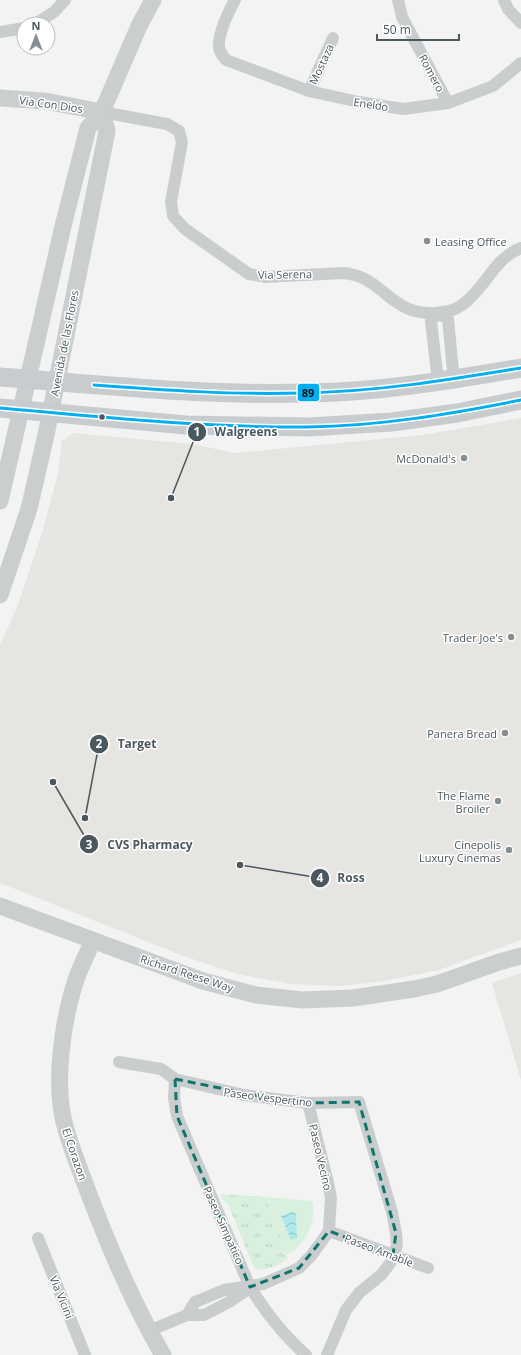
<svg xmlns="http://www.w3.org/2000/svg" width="521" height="1355" font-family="'Open Sans',sans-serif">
<defs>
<pattern id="grass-tufts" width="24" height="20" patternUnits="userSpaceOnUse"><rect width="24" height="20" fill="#d9f0df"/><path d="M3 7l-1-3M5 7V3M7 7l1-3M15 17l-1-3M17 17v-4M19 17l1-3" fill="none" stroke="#bcd0c2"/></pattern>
<pattern id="water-waves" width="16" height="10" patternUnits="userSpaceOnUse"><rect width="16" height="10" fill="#afe8ec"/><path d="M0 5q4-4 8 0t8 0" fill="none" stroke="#90bfc2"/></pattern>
</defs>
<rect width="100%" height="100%" fill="#f3f3f3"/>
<g fill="#e7e5e1">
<path d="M521,418V940L439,970L385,981L341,986L291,984L237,974L178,954L0,883V645L18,605L43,530L58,473L62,441L73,433L192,444L235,453L422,435Z"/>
<path d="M521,973V1080L492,983Z"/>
</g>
<path fill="url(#grass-tufts)" d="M221,1194L266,1197L283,1242L282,1253L286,1254L288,1259C280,1265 263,1273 254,1268L228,1204L223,1201Z"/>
<path fill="#d9f0df" d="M266,1197L312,1201C318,1219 304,1250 286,1254L279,1250L280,1243L283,1242Z"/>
<path fill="url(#water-waves)" d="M294,1211L296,1215L297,1238L291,1240L281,1216Z"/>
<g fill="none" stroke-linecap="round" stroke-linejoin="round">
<g stroke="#cacdce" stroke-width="12">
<path d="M235,0C229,11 220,30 219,43C218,50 222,55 226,60L309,91L359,102L403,109L448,103L493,86L521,63"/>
<path d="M398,0L402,17L448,103"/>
<path d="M504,0L508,9L521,23"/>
<path d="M35,24L54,12L65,0"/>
<path d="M0,32L24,28"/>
<path d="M309,91L333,38"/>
<path d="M102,112L167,124L179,131L182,142L171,202L173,216L185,229L249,274L266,277L343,273C384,276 389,316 436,313C445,312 454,311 462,305C485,289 494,258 521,248"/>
<path d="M438,313L448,319L453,371L447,380L437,373L431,321Z"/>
<path d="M119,1062L161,1069L175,1079L244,1095L308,1103L359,1102L392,1212L396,1233L397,1245L391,1262L382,1274L359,1293L346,1310L327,1355"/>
<path d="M175,1079L174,1098L177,1116L250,1287C266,1313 283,1335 306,1355"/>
<path d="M329,1231L428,1268"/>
<path d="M38,1238L85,1355"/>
<path d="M187,1315L195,1302L224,1290L263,1284L299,1268L311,1256L329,1231L331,1198L328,1183L308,1103"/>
<path d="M149,1331L187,1315H204L229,1302L250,1288"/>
</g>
<g stroke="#cbcecf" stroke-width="17">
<path d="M0,98L45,101L102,112"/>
<path d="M0,501L64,222L88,128L102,112L139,26L153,0"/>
<path d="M0,595L29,509L46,435L107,131L102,112"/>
<path d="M0,906L203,981L256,995L302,1000L353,998L414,989L437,984L499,962L521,956"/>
<path d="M93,941C87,954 80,967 76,980C65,1012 58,1059 60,1094C61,1124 74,1153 84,1181C106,1240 131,1301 163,1355"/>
</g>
<g stroke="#c8ccce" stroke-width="19">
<path d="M0,377C103,385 205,396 308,393C380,392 450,380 521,368"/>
<path d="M0,408L186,425L309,427L392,422L457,413L521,400"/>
</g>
<defs>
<g id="bus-1">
<path d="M94,385C163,390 232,395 301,393C375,392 448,380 521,368"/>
<path d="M0,408C103,417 205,428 308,427C380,426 451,414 521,400"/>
</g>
</defs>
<use href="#bus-1" stroke="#fff" stroke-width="6"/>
<use href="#bus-1" stroke="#00aff2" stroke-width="3"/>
</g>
<path fill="none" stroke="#0f766e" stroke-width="3" stroke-dasharray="8 5" stroke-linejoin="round" d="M175,1079L269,1098L308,1103L359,1102L396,1233L393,1255L329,1231L299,1268L250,1287L177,1116Z"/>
<g fill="#858e92" stroke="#fff" stroke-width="1.5">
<circle cx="427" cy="241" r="4"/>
<circle cx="464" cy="458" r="4"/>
<circle cx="511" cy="637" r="4"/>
<circle cx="505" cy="733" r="4"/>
<circle cx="498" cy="801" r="4"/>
<circle cx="509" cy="850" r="4"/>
</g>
<circle fill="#4a575e" stroke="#fff" stroke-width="1.5" cx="102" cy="417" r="3.5"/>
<g text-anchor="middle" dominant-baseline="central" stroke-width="3" stroke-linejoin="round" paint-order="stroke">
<g font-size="11" fill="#4a575e" stroke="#fff">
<text transform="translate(321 64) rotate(-65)">Mostaza</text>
<text transform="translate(432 73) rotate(62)">Romero</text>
<text transform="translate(51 104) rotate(8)">Via Con Dios</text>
<text transform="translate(371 104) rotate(9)">Eneldo</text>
<text transform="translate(285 274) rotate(-1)">Via Serena</text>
<text transform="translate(64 343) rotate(-79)">Avenida de las Flores</text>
<text transform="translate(187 973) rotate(18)">Richard Reese Way</text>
<text transform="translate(268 1097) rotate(7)">Paseo Vespertino</text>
<text transform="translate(75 1154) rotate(71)">El Corazon</text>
<text transform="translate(321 1157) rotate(77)">Paseo Vecino</text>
<text transform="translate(224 1225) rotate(66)">Paseo Simpatico</text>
<text transform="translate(379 1250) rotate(21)">Paseo Amable</text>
<text transform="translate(62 1297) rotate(68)">Via Vicini</text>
</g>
<g font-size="11" fill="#4a575e" stroke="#fff" text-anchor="end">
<text x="435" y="241" text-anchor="start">Leasing Office</text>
<text x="456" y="458">McDonald's</text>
<text x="503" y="637">Trader Joe's</text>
<text x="497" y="733">Panera Bread</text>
<text x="490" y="795">The Flame<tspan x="490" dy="13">Broiler</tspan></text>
<text x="501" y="844">Cinepolis<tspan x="501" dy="13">Luxury Cinemas</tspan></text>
</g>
</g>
<path fill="none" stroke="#4a575e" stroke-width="1.5" d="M171 498L197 432M85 818L99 744M53 782L89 844M240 865L320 878"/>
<g fill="#4a575e" stroke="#fff" stroke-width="1.5">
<circle cx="171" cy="498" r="4"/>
<circle cx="85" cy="818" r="4"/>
<circle cx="53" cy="782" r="4"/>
<circle cx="240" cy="865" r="4"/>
<circle cx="197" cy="432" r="10"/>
<circle cx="99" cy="744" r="10"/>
<circle cx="89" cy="844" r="10"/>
<circle cx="320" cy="878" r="10"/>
</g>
<g font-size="12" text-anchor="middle" font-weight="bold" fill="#fff">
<text x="197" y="436">1</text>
<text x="99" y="748">2</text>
<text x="89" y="849">3</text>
<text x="320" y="882">4</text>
</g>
<g font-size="12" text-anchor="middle" font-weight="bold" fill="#4a575e" stroke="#fff" stroke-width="3" stroke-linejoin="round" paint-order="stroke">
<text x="246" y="436">Walgreens</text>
<text x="137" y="748">Target</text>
<text x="150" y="849">CVS Pharmacy</text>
<text x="351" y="882">Ross</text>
</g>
<rect stroke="#fff" stroke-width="1.5" x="297" y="383" width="23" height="19" rx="4" fill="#00aff2"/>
<g font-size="11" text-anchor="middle" font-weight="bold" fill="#111">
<text x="308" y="397">89</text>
</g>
<g transform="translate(36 36)"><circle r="19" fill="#ffffff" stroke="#b7bcbf"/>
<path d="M0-3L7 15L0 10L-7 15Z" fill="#858e92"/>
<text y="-6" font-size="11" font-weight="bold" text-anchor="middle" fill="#4a575e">N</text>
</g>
<path d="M377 34v6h82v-6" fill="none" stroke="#4a575e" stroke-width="2"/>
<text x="383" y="34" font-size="12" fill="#4a575e" stroke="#ffffff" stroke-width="3" paint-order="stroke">50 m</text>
</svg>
